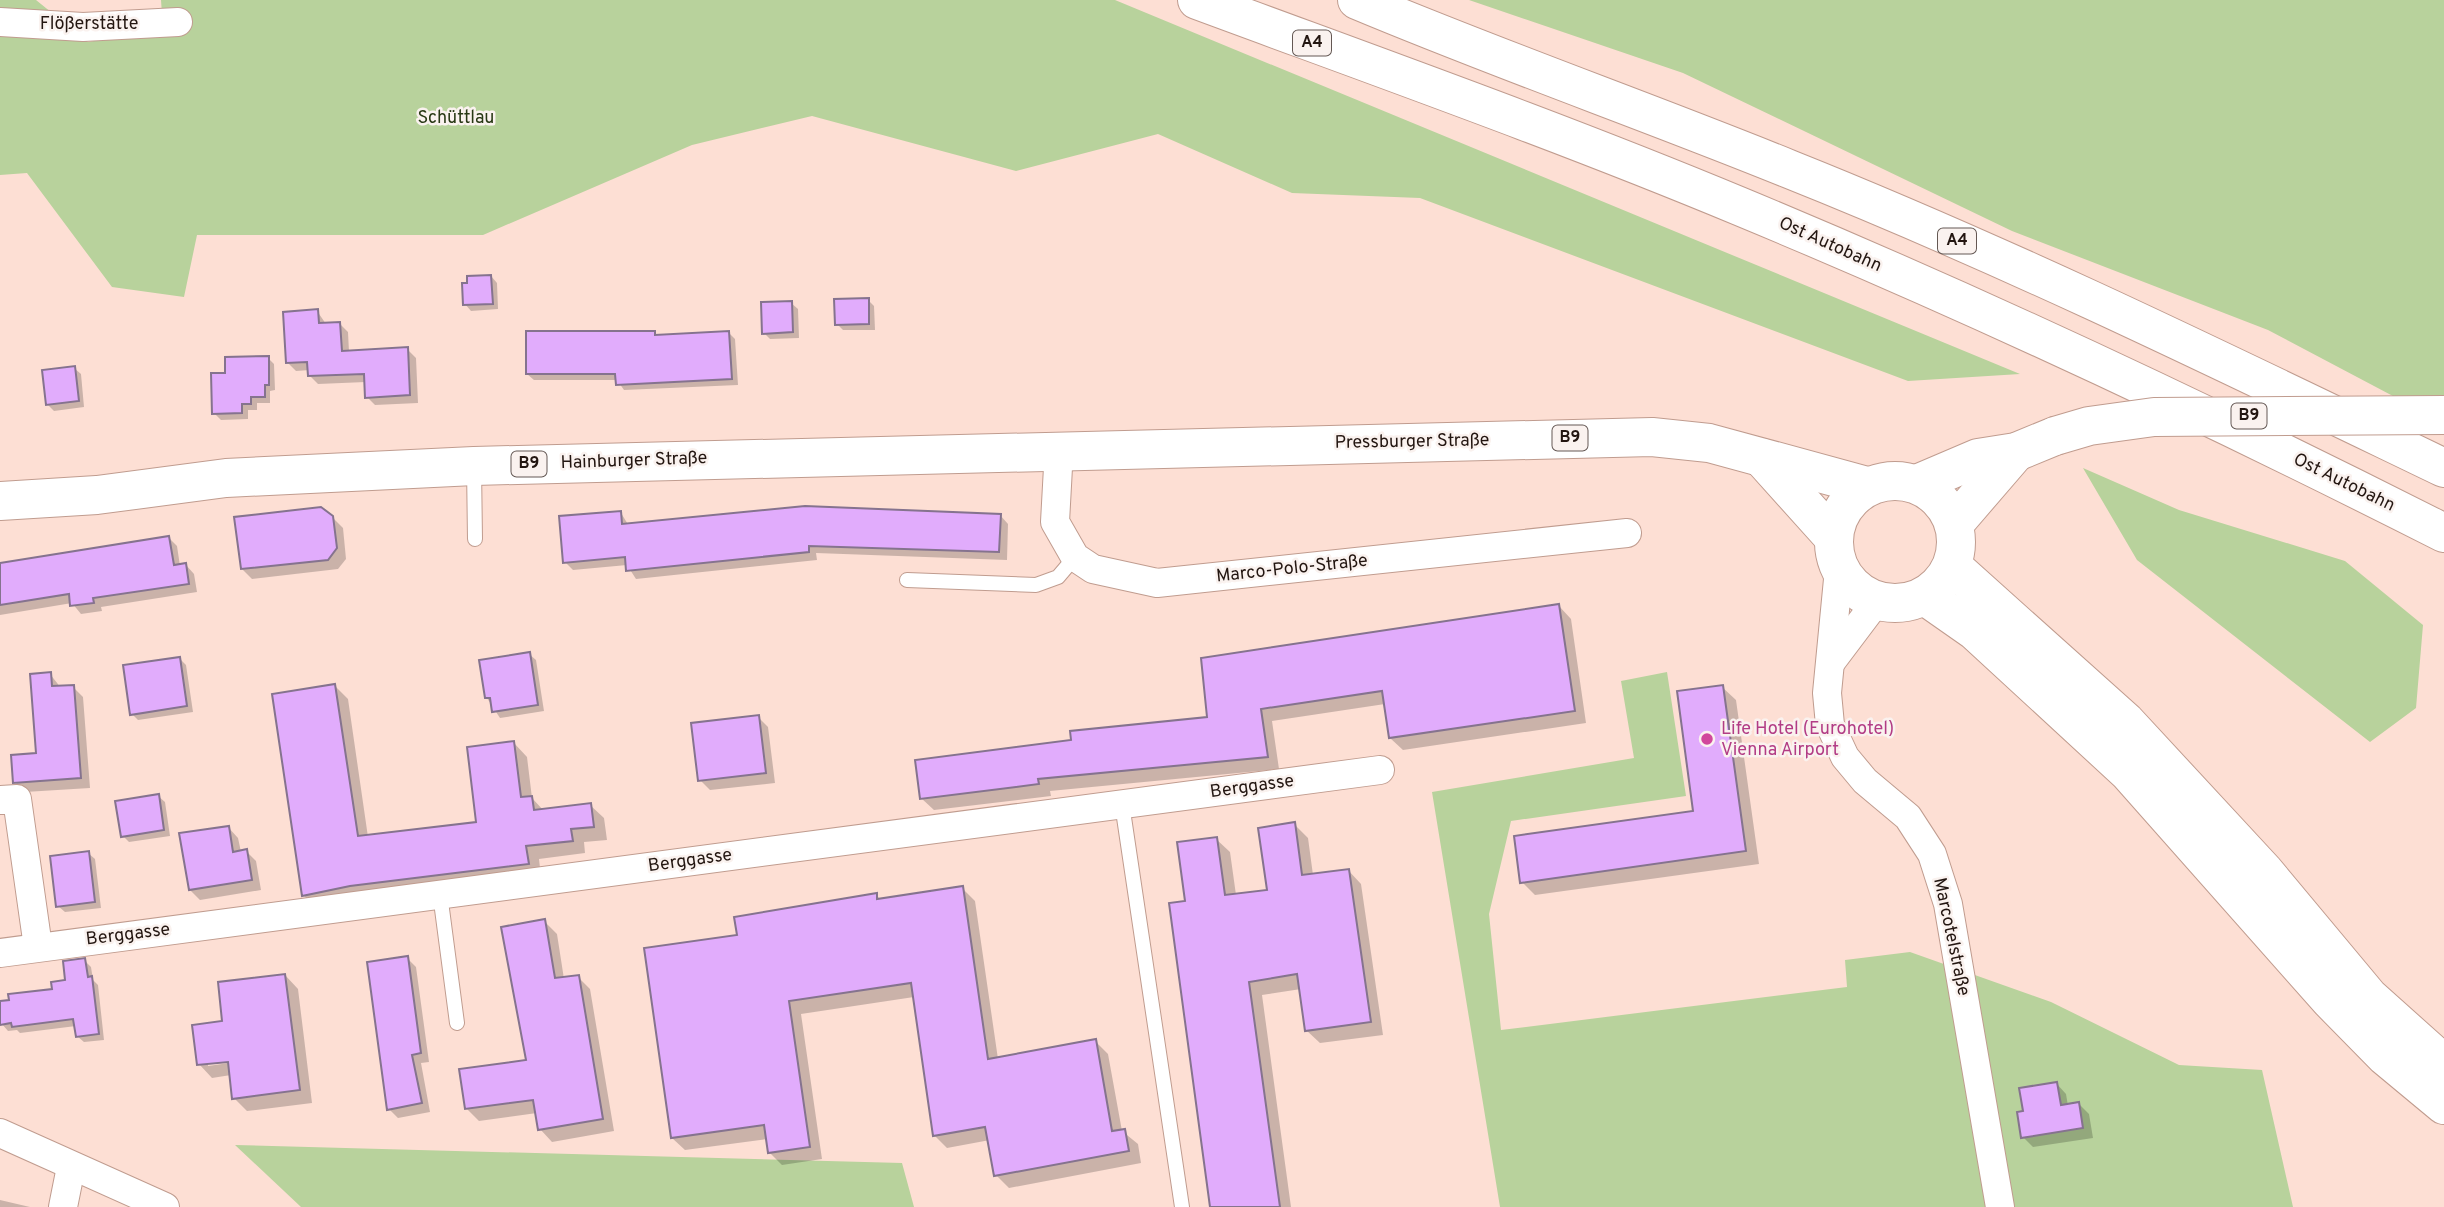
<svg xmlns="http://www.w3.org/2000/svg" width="2444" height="1207" font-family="Overpass,sans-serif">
<rect width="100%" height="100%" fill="#fddfd4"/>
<g fill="#b8d29c">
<path d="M0,0H36L88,42L163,29L161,0H1115L2020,374L1908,381L1420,198L1292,193L1158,134L1016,171L812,116L692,145L483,235H197L184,297L112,287L27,173L0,175Z"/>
<path d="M1469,0H2444V423L2268,330L2012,231L1683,73Z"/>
<path d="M2083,468L2179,510L2345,561L2423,625L2416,708L2370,742L2137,560Z"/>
<path d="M1667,672L1686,796L1511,821L1489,914L1501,1030L1847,987L1845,960L1910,952L2051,1002L2179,1065L2262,1070L2293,1207H1500L1432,792L1634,758L1621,681Z"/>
<path d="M235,1145L902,1163L914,1207H301Z"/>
</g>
<g fill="#0003" fill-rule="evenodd">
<path d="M491,276L497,283L498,309L471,311L465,304Z"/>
<path d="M868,300L874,306L875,330H843L837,324Z"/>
<path d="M791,303L798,309L799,338L770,339L764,333Z"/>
<path d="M317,311L326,324L339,323L348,332L349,352L407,349L416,358L418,403L375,405L367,397L366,382L318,384L310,376V370L296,371L288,363Z"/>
<path d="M654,333L658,337L729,333L735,339L738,385L624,390L617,380H534L527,374Z"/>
<path d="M268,358L274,364L275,390L270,391V403H257V410H248V419L221,420L214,413L227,375Z"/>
<path d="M74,368L81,374L84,407L54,411L48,405Z"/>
<path d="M621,513L629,526L1000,515L1008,524L1007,560L816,553L817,560L636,579L627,565L573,570L565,562Z"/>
<path d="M332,517L343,528L346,559L338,569L252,579L242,569Z"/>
<path d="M169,538L177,546L180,566L186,565L194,574L197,592L101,607L102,611L81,614L72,603L0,615V565Z"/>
<path d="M1559,606L1571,619L1586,723L1403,750L1390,738L1385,704L1272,721L1279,769L1050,791L1051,796L934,810L921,798L1072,742L1209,718Z"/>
<path d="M529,654L536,660L544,711L500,718L487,698Z"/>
<path d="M180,659L186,665L193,712L138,720L132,714Z"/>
<path d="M50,674L61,688L73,687L83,697L90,788L25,792L15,782L38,755Z"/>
<path d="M335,686L348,699L368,837L478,823L514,743L527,757L532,798L544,811L590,805L604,818L607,840L584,842L585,853L539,859L541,877L317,908L303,895Z"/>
<path d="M1722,687L1736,700L1759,864L1535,895L1522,882L1695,812Z"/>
<path d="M758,717L768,727L775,783L710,790L700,780Z"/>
<path d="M158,796L165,802L170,836L129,842L123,836Z"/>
<path d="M1294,824L1308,838L1313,875L1348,870L1361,884L1383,1035L1320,1043L1306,1030L1301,989L1262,995L1291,1207H1212L1186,902L1216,839L1230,852L1236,895L1269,891Z"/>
<path d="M228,827L238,838L241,852L246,851L256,861L261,890L200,900L190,890Z"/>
<path d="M88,853L95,859L101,908L65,912L58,906Z"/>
<path d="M962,888L975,901L998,1059L1095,1041L1108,1054L1122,1131L1138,1144L1141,1163L1009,1188L996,1175L990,1140L947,1148L934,1135L914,997L801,1014L822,1159L782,1165L769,1152L767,1139L685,1150L672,1138L739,936L876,895L881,900Z"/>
<path d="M544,921L557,934L564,979L578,977L590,989L614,1131L552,1142L540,1129L537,1113L479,1121L467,1109L529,1061Z"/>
<path d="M407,958L416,967L429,1062L421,1063L430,1112L398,1118L389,1109Z"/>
<path d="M84,960L91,967L93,980L98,985L104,1040L84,1042L77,1036L76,1026L20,1033L17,1030L8,1031L2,1024L0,1003L54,990L67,982Z"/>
<path d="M285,975L298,989L312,1103L247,1111L234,1098L231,1075L212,1078L199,1064L224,1022ZM236,1059V1062L208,1066V1062Z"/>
<path d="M2056,1083L2066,1094L2068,1106L2079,1104L2089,1114L2093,1138L2033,1147L2023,1137L2025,1113Z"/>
<path d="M0,1200L30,1207H0Z"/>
</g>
<g fill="#e1acfc" stroke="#85738e" stroke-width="2">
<path d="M491,275L493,304L463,305L462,283H467V276Z"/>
<path d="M869,298V324L835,325L834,299Z"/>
<path d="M792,301L793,332L762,334L761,302Z"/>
<path d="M318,309L319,323L340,322L342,351L408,347L410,395L365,398L364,374L308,376L307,362L286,363L283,312Z"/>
<path d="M526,331H655V335L729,331L732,379L616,385L615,374H526Z"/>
<path d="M269,356V385H265V397H251V404H242V413L212,414L211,373H225V357Z"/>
<path d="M75,366L79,401L46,405L42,370Z"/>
<path d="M805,506L1001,514L999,552L809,546V552L626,571L625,557L563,563L559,516L621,511L622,524Z"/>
<path d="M321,507L333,516L337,548L328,560L241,569L234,517Z"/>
<path d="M169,536L174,565L186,563L189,584L93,598L94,603L70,606L69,594L0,605V563Z"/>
<path d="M1559,604L1575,711L1389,738L1382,691L1261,709L1268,757L1038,779L1039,784L920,799L915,760L1071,740L1070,731L1207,717L1201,658Z"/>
<path d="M530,652L538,705L492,712L490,698H485L479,660Z"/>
<path d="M180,657L187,706L130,715L123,665Z"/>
<path d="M51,672L52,686L74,685L81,778L13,783L11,755L36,753L30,674Z"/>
<path d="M335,684L358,836L476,822L467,747L514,741L521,797L532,796L534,810L591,803L594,827L571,829L573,841L526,846L529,864L350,886L302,896L272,694Z"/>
<path d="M1723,685L1746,851L1520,883L1514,836L1693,811L1677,691Z"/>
<path d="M759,715L766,773L698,781L691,723Z"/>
<path d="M159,794L164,830L121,837L115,801Z"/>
<path d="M1295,822L1302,875L1349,869L1371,1022L1305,1031L1297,974L1249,982L1280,1207H1210L1169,903L1185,901L1177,842L1217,837L1225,895L1267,890L1258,828Z"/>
<path d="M229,826L233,852L247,849L252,880L189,890L179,833Z"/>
<path d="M89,851L95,902L56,907L50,856Z"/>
<path d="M963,886L988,1059L1096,1039L1112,1131L1125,1129L1129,1151L994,1176L985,1127L933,1136L911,983L789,1001L810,1147L768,1153L764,1125L671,1138L644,948L737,935L734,917L877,893V899Z"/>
<path d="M545,919L555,978L579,975L603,1119L538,1130L533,1100L465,1109L459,1069L526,1060L501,927Z"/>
<path d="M408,956L421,1053L412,1055L422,1103L387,1110L367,962Z"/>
<path d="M85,958L88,977L92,976L99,1034L76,1037L73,1019L12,1027L11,1023L0,1025V1001L9,1000L8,994L52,989L51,982L65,980L63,961Z"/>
<path d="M285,974L300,1090L232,1099L228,1062L197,1065L192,1025L222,1021L218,982Z"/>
<path d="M2057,1082L2061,1105L2079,1102L2083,1128L2021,1138L2017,1112L2023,1111L2019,1088Z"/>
</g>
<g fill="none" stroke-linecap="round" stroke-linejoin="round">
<defs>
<g id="lane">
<path d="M474,467L475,539"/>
<path d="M907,580L1036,585L1058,577L1075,557"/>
<path d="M1122,804L1182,1207"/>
<path d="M440,894L457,1023"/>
</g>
<g id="street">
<path d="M0,22L83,27L178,22"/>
<path d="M1059,449L1055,522L1075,557L1093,569L1157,583L1627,533"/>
<path d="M1839,569L1827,693L1830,725L1845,757L1865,781L1908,817L1932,854L1948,904L2000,1207"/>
<path d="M1831,662L1877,601"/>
<path d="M0,800L17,799L38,947"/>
<path d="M0,953L1380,770"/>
<path d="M0,1133L165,1207"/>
<path d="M63,1207L71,1167"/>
</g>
<g id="primary">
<path d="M1762,458L1833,537"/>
<circle cx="1895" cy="542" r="61"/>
<path d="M1917,484L1978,458L2016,452L2055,436"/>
<path d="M0,501L97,495L226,478L474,466L1652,437L1709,443L1867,486"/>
<path d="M1954,524L2016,452"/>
</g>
<g id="highway">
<path d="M1197,0C1378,67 1561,132 1739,206C1978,305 2213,416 2444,533"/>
<path d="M1357,0C1500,60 1646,111 1789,169C2012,258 2228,364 2444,468"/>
<path d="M1952,566L2126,722L2264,871L2369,997L2444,1064"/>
<path d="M1925,596L1975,631L2128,772L2330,1000L2385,1056L2444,1105"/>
</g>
</defs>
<use href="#lane" stroke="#c09c8f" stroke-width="16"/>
<use href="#street" stroke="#c09c8f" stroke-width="30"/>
<use href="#primary" stroke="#c09c8f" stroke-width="40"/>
<use href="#highway" stroke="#c09c8f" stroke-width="40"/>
<use href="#lane" stroke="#fff" stroke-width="14"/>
<use href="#street" stroke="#fff" stroke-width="28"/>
<use href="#primary" stroke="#fff" stroke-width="38"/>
<use href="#highway" stroke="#fff" stroke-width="38"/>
<defs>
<path id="primary-bridge" d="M2055,436L2089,426L2154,417L2444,415"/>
</defs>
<use href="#primary-bridge" stroke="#c09c8f" stroke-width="40" stroke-linecap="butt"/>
<use href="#primary-bridge" stroke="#fff" stroke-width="38"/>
</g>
<circle fill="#d1479c" stroke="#faf2ef" stroke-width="2.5" cx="1707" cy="739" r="7"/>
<g text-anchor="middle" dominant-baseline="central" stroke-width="5" stroke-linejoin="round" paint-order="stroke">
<g fill="#faf2ef" stroke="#645854" stroke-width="2">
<rect x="1293" y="30.5" width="38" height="25" rx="5"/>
<rect x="1938" y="228.5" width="38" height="25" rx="5"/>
<rect x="2231.5" y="403.5" width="35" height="25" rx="5"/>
<rect x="1552.5" y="425.5" width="35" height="25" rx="5"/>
<rect x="511.5" y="451.5" width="35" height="25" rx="5"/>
</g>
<g font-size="16" font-weight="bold" fill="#231611">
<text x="1312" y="43">A4</text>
<text x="1957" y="241">A4</text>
<text x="2249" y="416">B9</text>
<text x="1570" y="438">B9</text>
<text x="529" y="464">B9</text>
</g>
<g font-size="18" fill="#231611" stroke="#faf2ef">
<text x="89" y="24">Flößerstätte</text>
<text transform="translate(1830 245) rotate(24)">Ost Autobahn</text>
<text transform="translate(1412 442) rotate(-1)">Pressburger Straße</text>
<text transform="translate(634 461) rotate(-2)">Hainburger Straße</text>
<text transform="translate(2344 483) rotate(26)">Ost Autobahn</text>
<text transform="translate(1292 569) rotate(-6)">Marco-Polo-Straße</text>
<text transform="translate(1252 787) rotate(-8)">Berggasse</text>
<text transform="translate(690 861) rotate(-8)">Berggasse</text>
<text transform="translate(128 935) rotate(-7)">Berggasse</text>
<text transform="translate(1951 937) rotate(78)">Marcotelstraße</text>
</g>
<g font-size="18" fill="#283814" stroke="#faf2ef">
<text x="456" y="118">Schüttlau</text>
</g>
<g font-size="18" fill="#b23c85" stroke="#faf2ef" text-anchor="start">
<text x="1721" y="729">Life Hotel (Eurohotel)<tspan x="1721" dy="21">Vienna Airport</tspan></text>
</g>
</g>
</svg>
